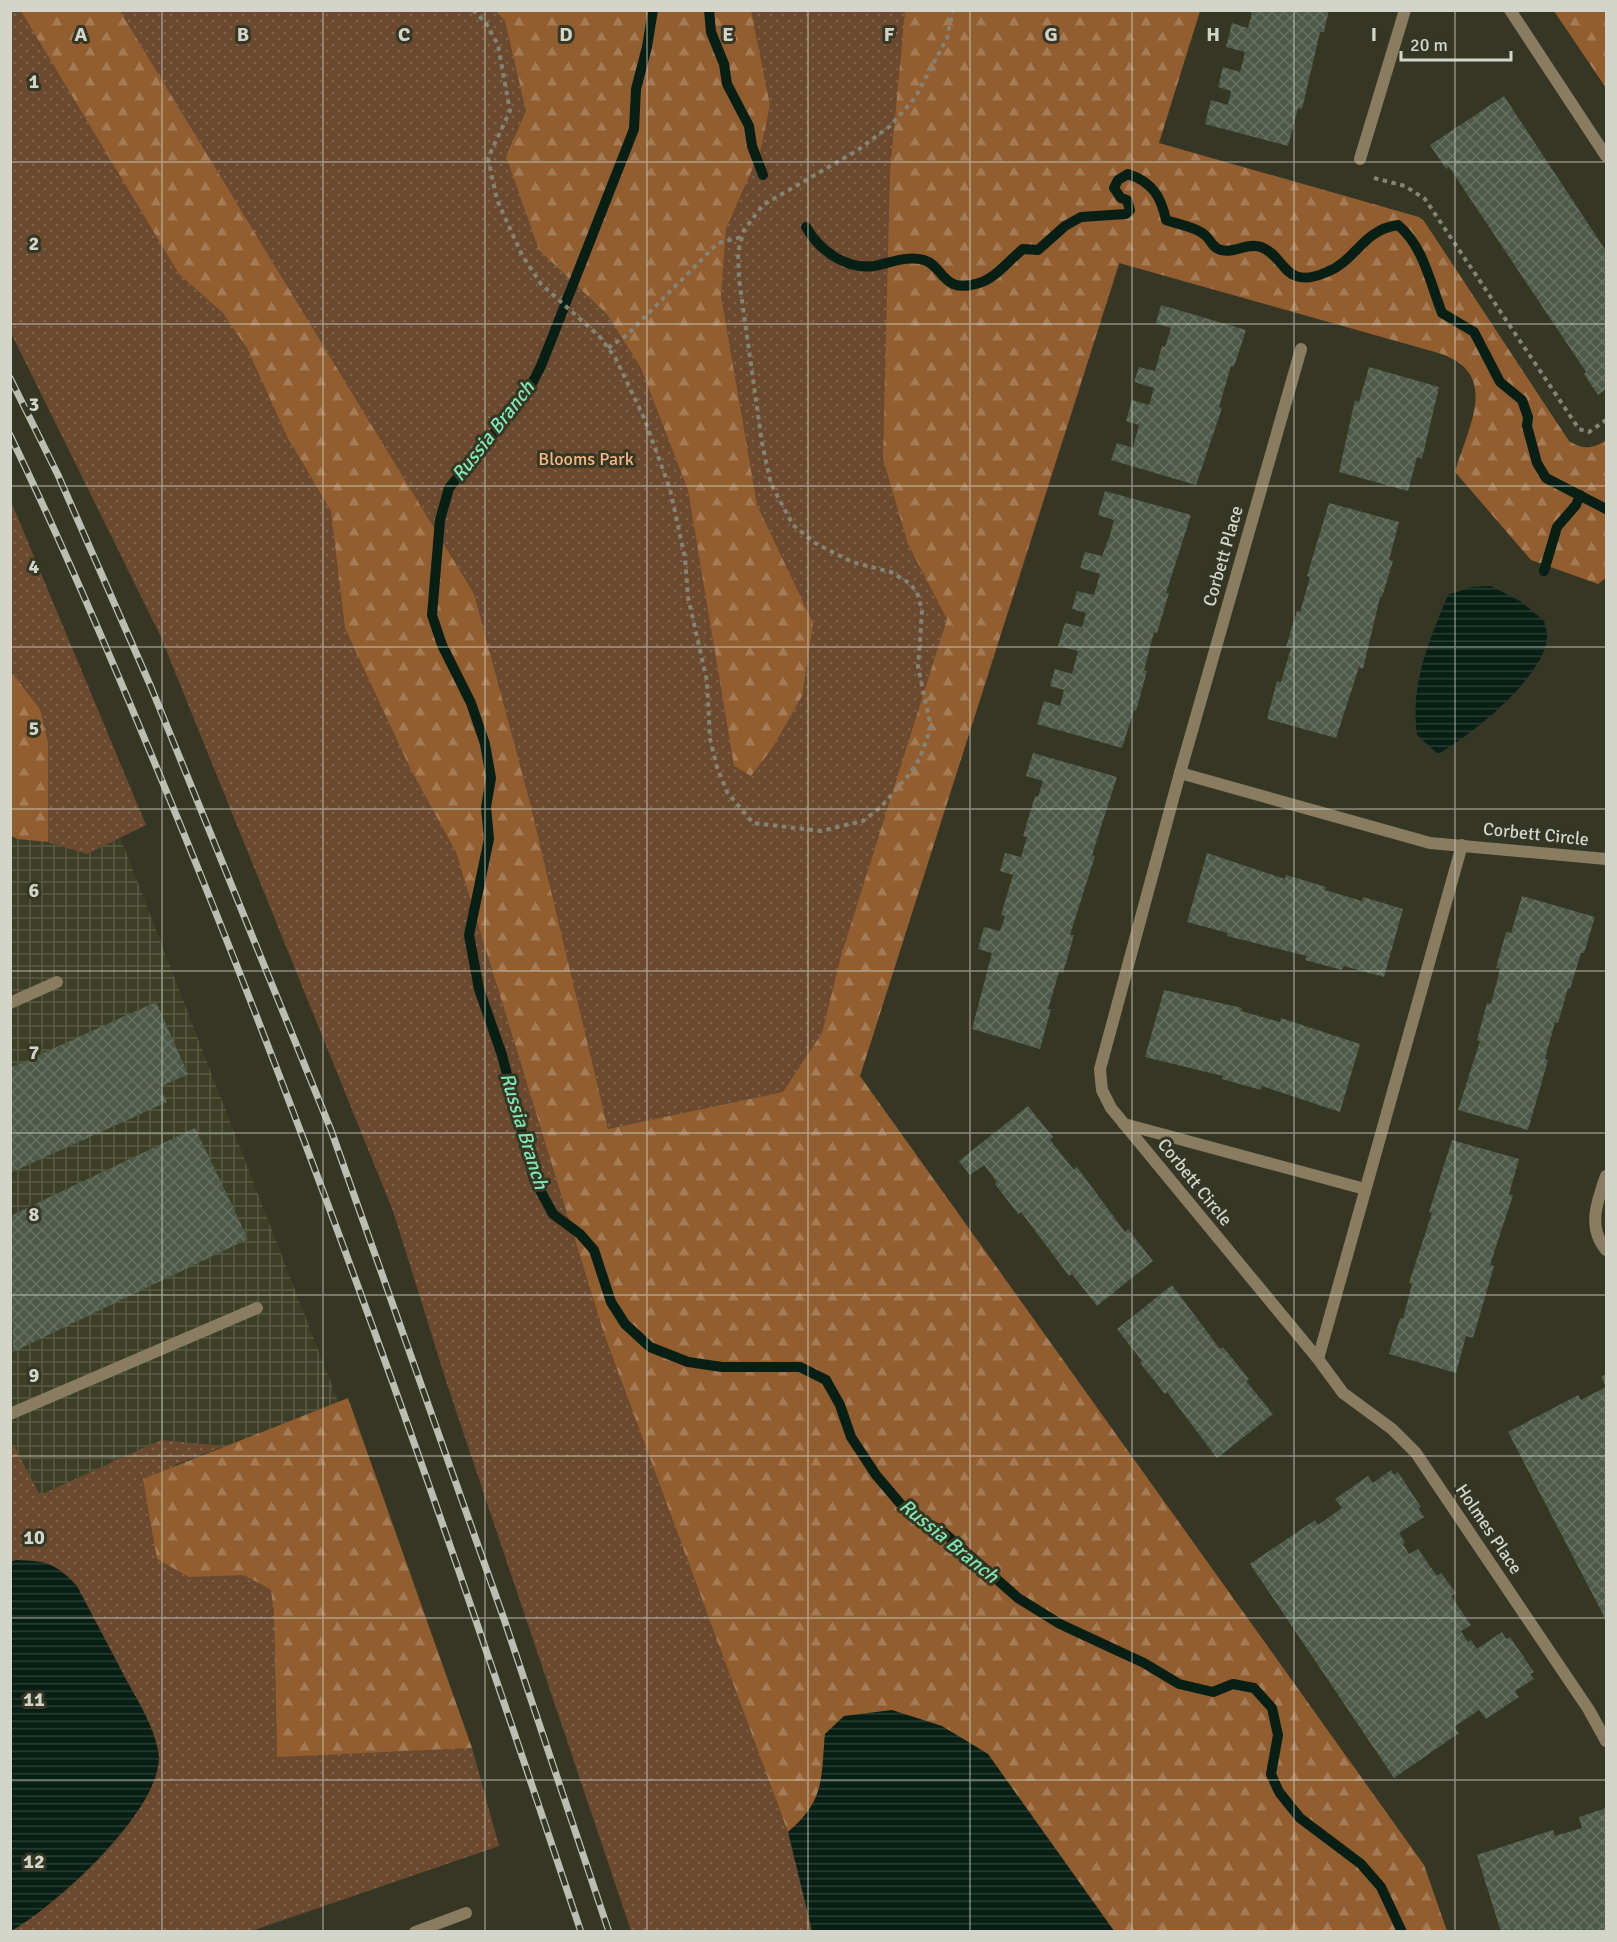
<svg xmlns="http://www.w3.org/2000/svg" width="1617" height="1942" font-family="Signika,sans-serif">
<defs>
<pattern id="industrial-grid" width="8" height="8" patternUnits="userSpaceOnUse" patternTransform="scale(1.5)"><rect width="8" height="8" fill="#3c3e25"/><path d="M0 4h8M4 0v8" fill="none" stroke="#575943"/></pattern>
<pattern id="grass-dots" width="8" height="8" patternUnits="userSpaceOnUse" patternTransform="scale(1.5)"><rect width="8" height="8" fill="#6a492e"/><path d="M2 2h.1M6 6h.1" fill="none" stroke="#7e624b" stroke-width="1.8" stroke-linecap="round"/></pattern>
<pattern id="forest-firs" width="22" height="20" patternUnits="userSpaceOnUse" patternTransform="scale(1.5)"><rect width="22" height="20" fill="#925d2f"/><path d="M5 1l3.5 6h-7zM16 11l3.5 6h-7z" fill="#a57b55"/></pattern>
<pattern id="water-rules" width="6" height="5" patternUnits="userSpaceOnUse" patternTransform="scale(1.5)"><rect width="6" height="5" fill="#071f15"/><path d="M0 2.5h6" fill="none" stroke="#2a3f36"/></pattern>
<pattern id="building-cross-hatch" width="8" height="8" patternUnits="userSpaceOnUse" patternTransform="scale(1.5)"><rect width="8" height="8" fill="#4e5a49"/><path d="M0 0l8 8M0 8l8-8" fill="none" stroke="#677162"/></pattern>
</defs>
<rect width="100%" height="100%" fill="#353624"/>
<path fill="url(#industrial-grid)" d="M10,552L472,1748L499,1846L251,1931H11Z"/>
<g fill="url(#grass-dots)">
<path d="M11,11H1200L860,1076L546,1143L604,1334L788,1831C824,1807 821,1773 825,1734L1114,1931H631L447,1384L393,1211L160,635L11,333Z"/>
<path d="M10,499L146,825L87,854L48,842V742L40,709L11,670Z"/>
<path d="M161,1440L224,1446L172,1466L189,1576L244,1575L271,1590L274,1615L277,1756L472,1748L499,1846L251,1931L11,1932V1445L13,1444L40,1495Z"/>
</g>
<g fill="url(#forest-firs)">
<path d="M21,11H120L474,594L528,795L608,1129L783,1092L822,1033L841,956L947,619L908,544L883,459L890,171L905,11H1200L1159,143L1419,217L1424,221L1569,441C1583,450 1593,449 1606,440V578L1598,584L1531,560L1455,472C1469,424 1502,371 1435,352L1119,263L860,1076L1424,1865L1447,1931H1114L987,1754L825,1734C821,1779 825,1801 788,1832L604,1334L456,852L410,768L345,628L331,511L287,436L247,348L222,312L179,274Z"/>
<path d="M496,11H751L770,105L760,152L726,228L721,296L757,505L813,623L802,696L773,747L751,776L734,766L688,490L641,368L607,314L539,250L506,156L526,111L505,21Z"/>
<path d="M1554,11H1606V88Z"/>
<path d="M10,670L40,709L48,742V842L18,839L11,836Z"/>
<path d="M348,1398L472,1748L277,1757L274,1615L271,1590L244,1575L189,1577L157,1559L143,1479Z"/>
</g>
<g fill="url(#water-rules)">
<path d="M1491,586L1520,601L1544,621C1545,626 1548,634 1547,639C1542,679 1470,736 1438,754L1417,735C1410,684 1429,641 1448,595L1471,587Z"/>
<path d="M16,1560C46,1561 56,1563 77,1586C94,1618 111,1651 128,1683C140,1704 153,1726 158,1750C170,1803 54,1908 11,1931L10,1562Z"/>
<path d="M892,1710L942,1726L988,1754L1114,1931H812L788,1832C825,1801 821,1779 825,1734L844,1716Z"/>
</g>
<g fill="none" stroke-linecap="round" stroke-linejoin="round">
<g stroke="#071f15" stroke-width="10">
<path d="M653,10L647,47L636,89L634,129L541,366L527,393L449,488L440,520L432,615L442,645L471,703L485,744L491,778L486,807L489,839L469,935L479,989L502,1055L534,1179L553,1214L580,1234L594,1250L611,1302L625,1324L650,1347L688,1362L722,1367H800L826,1380L840,1405L851,1437L876,1475L910,1515L941,1530L1018,1598L1060,1624L1144,1663L1179,1684L1213,1692L1233,1684L1254,1688L1272,1708L1278,1735L1271,1774L1279,1792L1300,1818L1361,1864L1381,1887L1402,1932"/>
<path d="M709,10L711,32L724,64L727,84L749,126L752,146L763,175"/>
<path d="M806,227C819,250 846,270 874,266C890,263 908,255 924,260C944,266 942,295 979,283C996,278 1009,260 1023,249L1038,250L1065,226L1081,217L1126,214L1130,210L1127,200L1121,198L1114,188L1118,180L1128,174C1152,182 1161,196 1166,220C1177,224 1196,227 1205,235C1211,240 1212,248 1221,250C1234,254 1247,242 1261,247C1287,257 1283,291 1327,272C1357,260 1362,230 1398,225C1424,247 1430,283 1442,313L1474,332L1500,382L1522,400L1528,417L1527,426L1537,463L1546,478L1606,509"/>
<path d="M1544,571L1557,527L1576,505L1580,495"/>
</g>
</g>
<g fill="url(#building-cross-hatch)">
<path d="M1245,10H1329L1324,32H1320L1302,109L1298,108L1288,146L1205,124L1211,100L1228,105L1231,91L1218,87L1223,67L1240,72L1245,52L1226,47L1232,23L1248,28L1252,13Z"/>
<path d="M1504,96L1606,251V389L1598,395L1584,374L1586,372L1449,167L1446,169L1430,145Z"/>
<path d="M1161,305L1246,330L1234,367L1231,366L1219,407L1222,408L1196,485L1111,460L1117,443L1133,448L1139,425L1126,421L1132,400L1149,405L1154,388L1134,382L1139,367L1155,371L1162,346L1165,347L1171,328L1156,323Z"/>
<path d="M1369,367L1439,387L1422,459L1417,457L1408,491L1339,472L1355,400L1359,402Z"/>
<path d="M1105,491L1191,515L1166,593H1169L1157,633L1154,632L1144,670L1147,671L1136,711L1134,710L1122,748L1037,724L1044,701L1060,706L1064,690L1050,686L1055,669L1072,674L1078,651L1058,646L1065,623L1082,627L1086,613L1072,609L1077,591L1094,595L1100,574L1080,568L1085,552L1102,556L1110,535L1114,520L1098,515Z"/>
<path d="M1329,503L1399,522L1389,560L1393,561L1382,597H1380L1363,669L1359,667L1336,738L1267,719L1277,681L1281,682L1291,648L1286,647L1297,611L1300,612L1310,577L1307,576Z"/>
<path d="M1033,753L1117,777L1092,855L1095,856L1070,935H1074L1063,973L1059,972L1048,1009H1051L1040,1049L972,1029L992,953L978,949L984,927L1000,931L1005,916L1001,915L1013,875L1000,871L1005,853L1021,857L1027,837L1023,836L1035,796L1038,797L1043,781L1026,776Z"/>
<path d="M1207,853L1285,879L1286,875L1326,887L1325,890L1362,901L1363,897L1403,909L1384,977L1344,966L1342,970L1305,960L1307,956L1227,936L1228,933L1187,922Z"/>
<path d="M1522,896L1595,917L1584,953H1581L1570,989L1568,988L1558,1023L1555,1022L1545,1059L1548,1060L1528,1130L1458,1110L1480,1041L1477,1040L1487,1003L1491,1004L1500,969L1496,968L1506,932L1511,933Z"/>
<path d="M1164,990L1242,1008L1241,1011L1280,1022L1281,1018L1360,1044L1340,1112L1262,1086L1261,1090L1222,1079L1223,1076L1145,1057Z"/>
<path d="M156,1002L188,1074L160,1087L167,1102L10,1173V1068Z"/>
<path d="M1028,1106L1053,1137L1050,1140L1074,1170L1077,1167L1125,1232L1128,1229L1153,1261L1097,1306L1072,1274L1069,1276L1021,1212L1018,1214L995,1184L997,1182L984,1165L970,1175L959,1161Z"/>
<path d="M195,1128L248,1239L13,1352L10,1216Z"/>
<path d="M1452,1140L1519,1159L1509,1194L1513,1195L1490,1265L1494,1266L1483,1304L1473,1338L1466,1336L1456,1373L1389,1354L1400,1318L1403,1319L1412,1284L1409,1283L1432,1213L1429,1212Z"/>
<path d="M1172,1285L1220,1349L1223,1347L1249,1379L1246,1381L1273,1414L1217,1458L1167,1392L1165,1394L1140,1363L1142,1361L1117,1329Z"/>
<path d="M1606,1374V1620L1508,1432L1578,1395L1581,1400L1606,1387L1601,1377Z"/>
<path d="M1391,1470L1394,1475L1398,1472L1421,1507L1418,1508L1424,1517L1399,1533L1405,1542L1403,1544L1409,1554L1418,1549L1437,1576L1441,1573L1456,1593L1451,1596L1471,1625L1461,1631L1468,1642L1471,1640L1477,1649L1502,1632L1506,1639L1510,1637L1534,1672L1530,1674L1534,1679L1515,1691L1519,1697L1486,1719L1479,1710L1454,1727L1459,1733L1394,1778L1250,1564L1315,1520L1318,1525L1342,1508L1335,1499L1368,1476L1373,1483Z"/>
<path d="M1606,1808V1932H1501L1477,1855L1553,1830L1555,1836L1582,1828L1579,1817Z"/>
</g>
<g fill="none" stroke-linecap="round" stroke-linejoin="round">
<g stroke="#838475" stroke-width="4" stroke-dasharray="4.5 4.5" stroke-linecap="butt">
<path d="M473,10L486,23L498,45L510,111L488,158L497,200L522,255L541,284L600,337L616,359L644,418L670,489L685,558L688,597L707,681L710,739L717,767L727,792L753,823L821,831L863,821L881,807L907,777L920,758L931,727L918,667L922,611L917,592L909,583L891,572L852,562L815,543L793,525L771,484L762,443L739,279L738,252L744,230L763,205L858,150L890,126L915,98L947,38L953,10"/>
<path d="M1374,178L1405,186L1425,199L1579,429L1589,432L1606,420"/>
<path d="M608,348L627,335L718,243L741,237"/>
</g>
<g stroke="#897c61" stroke-width="12">
<path d="M10,1003L57,982"/>
<path d="M1124,1124L1365,1189"/>
<path d="M10,1414L257,1308"/>
<path d="M415,1932L466,1913"/>
</g>
<g stroke="#897c61" stroke-width="12">
<path d="M1510,10L1606,156"/>
<path d="M1360,159L1405,10"/>
<path d="M1301,349L1180,773L1100,1069L1102,1090L1111,1108L1318,1359L1462,845"/>
<path d="M1180,773L1430,843L1606,859"/>
<path d="M1606,1176C1597,1202 1587,1227 1606,1250"/>
<path d="M1318,1359L1343,1393L1392,1429L1416,1453L1589,1710L1606,1741"/>
</g>
<defs>
<g id="rail">
<path d="M10,378L58,475L151,687L331,1130L504,1619L609,1932"/>
<path d="M10,435C73,566 129,700 184,834C331,1194 458,1562 581,1932"/>
</g>
</defs>
<use href="#rail" stroke="#bdbeb2" stroke-width="7"/>
<use href="#rail" stroke="#353624" stroke-width="4.5" stroke-dasharray="14" stroke-linecap="butt"/>
</g>
<path fill="none" stroke="#d4d5ca" stroke-width="1.5" stroke-opacity="0.55" d="M162,10V1932M323,10V1932M485,10V1932M647,10V1932M808,10V1932M970,10V1932M1132,10V1932M1294,10V1932M1455,10V1932M10,162H1606M10,324H1606M10,486H1606M10,647H1606M10,809H1606M10,971H1606M10,1133H1606M10,1295H1606M10,1456H1606M10,1618H1606M10,1780H1606"/>
<g text-anchor="middle" dominant-baseline="central" stroke-width="6" stroke-linejoin="round" paint-order="stroke">
<g font-size="18" fill="#f5b684" stroke="#353624">
<text x="586" y="459">Blooms Park</text>
</g>
<g font-size="18" fill="#d4d5ca" stroke="#353624">
<text transform="translate(1223 556) rotate(-74)">Corbett Place</text>
<text transform="translate(1536 834) rotate(6)">Corbett Circle</text>
<text transform="translate(1195 1182) rotate(51)">Corbett Circle</text>
<text transform="translate(1489 1529) rotate(56)">Holmes Place</text>
</g>
<g font-size="20" font-style="italic" fill="#7ee8b5" stroke="#353624">
<text transform="translate(493 431) rotate(-52)">Russia Branch</text>
<text transform="translate(524 1131) rotate(73)">Russia Branch</text>
<text transform="translate(949 1541) rotate(39)">Russia Branch</text>
</g>
</g>
<g font-size="20" text-anchor="middle" font-weight="bold" fill="#d4d5ca" stroke="#353624" stroke-width="6" stroke-linejoin="round" paint-order="stroke">
<text x="81" y="41">A</text>
<text x="243" y="41">B</text>
<text x="404" y="41">C</text>
<text x="566" y="41">D</text>
<text x="728" y="41">E</text>
<text x="889" y="41">F</text>
<text x="1051" y="41">G</text>
<text x="1213" y="41">H</text>
<text x="1374" y="41">I</text>
<text x="34" y="88">1</text>
<text x="34" y="250">2</text>
<text x="34" y="411">3</text>
<text x="34" y="573">4</text>
<text x="34" y="735">5</text>
<text x="34" y="897">6</text>
<text x="34" y="1059">7</text>
<text x="34" y="1221">8</text>
<text x="34" y="1382">9</text>
<text x="34" y="1544">10</text>
<text x="34" y="1706">11</text>
<text x="34" y="1868">12</text>
</g>
<rect width="1617" height="1942" fill="none" stroke="#d4d5ca" stroke-width="24"/>
<path d="M1401 51v9h110v-9" fill="none" stroke="#d4d5ca" stroke-width="3"/>
<text x="1410" y="51" font-size="18" fill="#d4d5ca" stroke="#353624" stroke-width="4.5" paint-order="stroke">20 m</text>
</svg>
